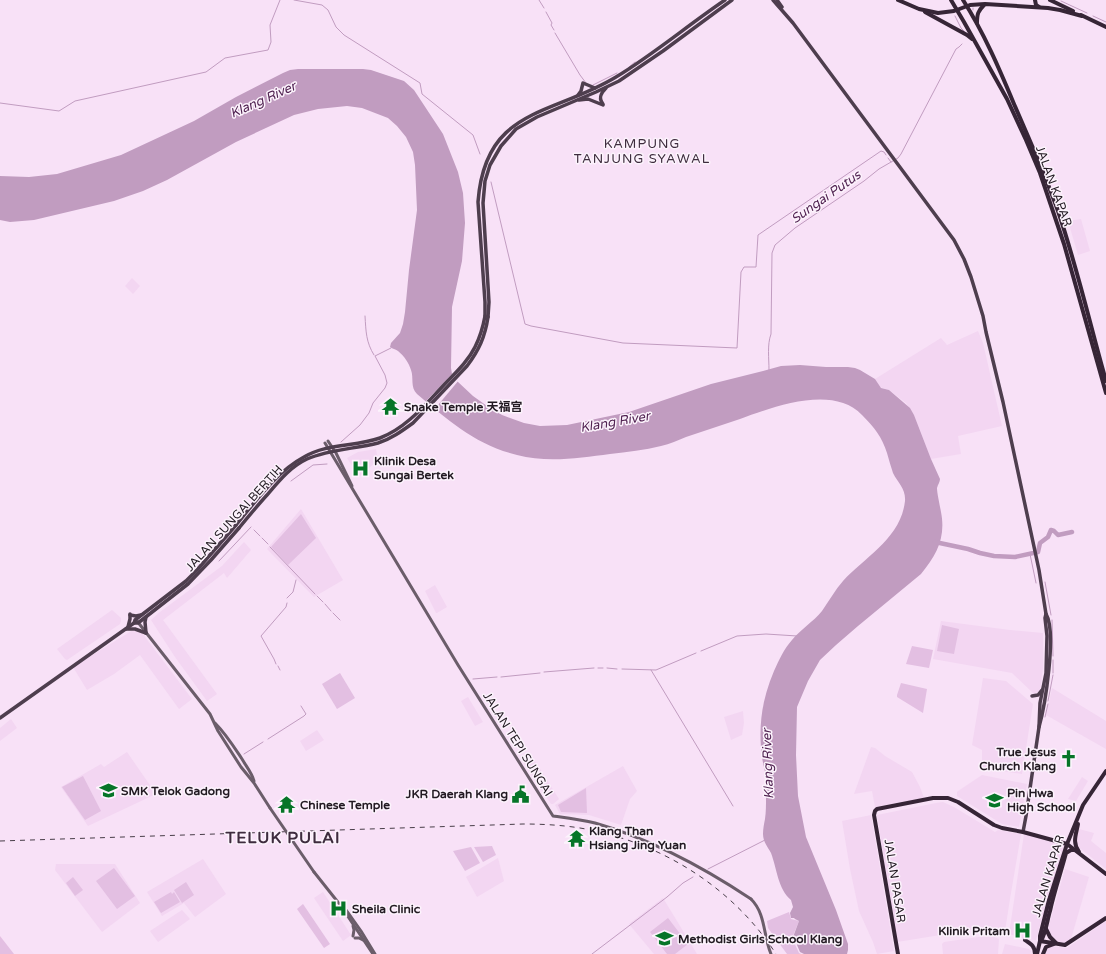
<svg xmlns="http://www.w3.org/2000/svg" width="1106" height="954" font-family="'Varela Round','Noto Sans SC',sans-serif">
<rect width="100%" height="100%" fill="#f8e1f7"/>
<g fill="#f3d6f2">
<path d="M1081,219L1090,251L1078,255L1068,221Z"/>
<path d="M132,278L140,286L133,294L125,286Z"/>
<path d="M978,331L983,343L1002,426L958,436L961,454L931,459L914,415L906,403L889,390L879,387L875,379L941,338L947,345Z"/>
<path d="M376,449L378,460L359,477L347,458L358,452Z"/>
<path d="M301,509L343,580L314,597L267,549Z"/>
<path d="M244,542L251,550L227,578L224,573L163,620L217,694L207,701L175,657L151,620L160,612L222,566Z"/>
<path d="M435,585L447,607L437,613H436L425,591Z"/>
<path d="M112,610L121,618V621L120,624L67,660L65,659L57,649Z"/>
<path d="M941,621L1010,630L1043,633V668L1040,691L1034,694L1012,673L933,659Z"/>
<path d="M133,630L142,633L192,699L179,709L140,655L114,674L87,690L73,667Z"/>
<path d="M983,678L1006,681L1033,704L1022,774L982,768V750L972,745Z"/>
<path d="M1052,688L1106,721V749L1046,715Z"/>
<path d="M468,697L483,722L475,726L461,701Z"/>
<path d="M743,711L744,723L742,735L731,740L724,717Z"/>
<path d="M11,719L17,728L0,741V728Z"/>
<path d="M317,730L324,740L306,751L300,741Z"/>
<path d="M871,747L875,748L885,756L912,772L920,787L924,798L875,807L872,791L854,794Z"/>
<path d="M127,752L156,794L88,826L61,787L101,764L104,767Z"/>
<path d="M533,758L559,799L553,804H551L524,763Z"/>
<path d="M623,766L637,791L630,799L621,825L589,815L560,814L555,805Z"/>
<path d="M982,775L1027,784L1019,827L1002,824L957,796V792L958,791Z"/>
<path d="M1082,777L1088,781L1076,801L1068,799Z"/>
<path d="M943,802L954,807L995,832L998,830L1021,834L1010,899L1005,931L978,929L897,942L877,815L936,803Z"/>
<path d="M871,815L894,951L877,954L873,942L859,911L850,869L842,821Z"/>
<path d="M1079,829L1094,833L1091,841L1106,853V869L1077,846V837Z"/>
<path d="M1024,834L1064,846L1044,910L1036,940L1025,939L1009,934Z"/>
<path d="M498,858L504,881L477,897L466,877Z"/>
<path d="M203,859L226,894L195,917L184,903L162,916L147,892Z"/>
<path d="M56,864H115L140,903L102,932L55,870Z"/>
<path d="M1065,869L1089,877L1071,939L1065,943L1056,942L1051,937L1048,929Z"/>
<path d="M323,892L351,935L343,941L314,898Z"/>
<path d="M663,898L697,954H654L629,924Z"/>
<path d="M182,910L190,919L158,942L150,931Z"/>
<path d="M1106,921V954H1045L1046,949L1053,946L1067,948Z"/>
<path d="M979,937H994L999,939L998,954H943L942,944L944,942Z"/>
<path d="M1005,944L1029,949L1031,951L1030,954H1002Z"/>
</g>
<g fill="#e3bfe2">
<path d="M301,514L316,538L288,565L271,547Z"/>
<path d="M942,625L959,629L954,654L937,651Z"/>
<path d="M912,646L933,650L929,668L906,664Z"/>
<path d="M340,673L355,698L337,709L322,684Z"/>
<path d="M901,683L927,689L923,713L897,697V695Z"/>
<path d="M83,776L101,811L85,820L62,787Z"/>
<path d="M586,788L587,813L561,812L558,805Z"/>
<path d="M492,846L496,855L483,862L474,847Z"/>
<path d="M471,847L480,863L465,871L453,851Z"/>
<path d="M114,868L135,896L117,909L96,881Z"/>
<path d="M73,877L83,890L75,896L66,883Z"/>
<path d="M186,882L194,895L182,903L174,890Z"/>
<path d="M171,892L172,894L174,892L180,902L161,913L154,902Z"/>
<path d="M303,904L330,944L324,948L297,909Z"/>
<path d="M789,912L791,919L799,921L792,938L799,953L801,954H787L768,928L767,921Z"/>
<path d="M668,918L688,944L675,954H667L650,932Z"/>
<path d="M0,936L14,954H0Z"/>
</g>
<path fill="#c19cc0" d="M298,69H363L371,70L404,81L414,90L443,134L458,172L463,193L465,223L462,261L452,307L451,368L452,374L457,381L473,396L487,406L502,415L524,423L540,426L567,425L629,412L711,384L763,371L781,366L800,365L826,367H848L855,368L860,370L875,379L881,388L889,390L910,408L914,415L931,459L940,479C940,482 938,484 937,488C937,493 940,506 941,512C946,537 937,555 921,574L858,626L836,645L820,660L808,681L797,707L796,755L798,796L806,837L836,910L848,944V950L847,954H804L800,952L797,945L798,943L796,942L793,937L799,921L795,919L794,918H791L790,913L793,907L791,900C778,889 777,869 771,853C768,847 763,842 763,834C763,829 764,824 765,819C766,812 766,805 766,798C766,791 767,784 766,777C765,771 763,764 762,757C758,726 762,699 774,671C779,660 784,649 792,640C801,629 813,622 822,611C829,601 835,590 843,581C865,557 901,538 905,501C906,489 898,483 893,473C891,467 889,460 887,453C882,437 874,427 862,415C833,384 773,407 740,419C722,425 704,431 686,437C678,440 670,444 661,446C645,450 627,452 610,454C580,458 547,463 517,455C476,445 449,421 417,394C410,387 414,378 411,370C409,363 404,356 398,351C395,349 393,349 390,347L391,343L400,333L403,324L405,312L409,270L417,210L415,165L413,152L406,137L397,126L388,118L362,108L347,106L318,109L294,115L236,142L167,180L143,191L114,201L34,220L10,222L0,220V176L29,177L57,174L121,155L194,121L236,97L283,73L290,70Z"/>
<path fill="#f8e1f7" d="M454,372L459,380L433,411L424,403Z"/>
<g fill="none" stroke-linecap="round" stroke-linejoin="round">
<g stroke="#c19cc0" stroke-width="1">
<path d="M294,0L322,5L328,10L336,27L344,35L420,83L422,94L473,135L480,154"/>
<path d="M539,0L544,8"/>
<path d="M1061,1L1087,13"/>
<path d="M973,10V8"/>
<path d="M546,12L552,23L551,25L554,30"/>
<path d="M955,16L961,28L964,31V32"/>
<path d="M1093,16L1106,22"/>
<path d="M555,33L580,75L586,83"/>
<path d="M629,67L635,62"/>
<path d="M593,85L617,73"/>
<path d="M0,103L59,111L75,101L206,72L225,58L268,50L271,42L270,25L280,0"/>
<path d="M888,158L891,162"/>
<path d="M491,182L525,324L531,326L623,343L737,348L741,272L744,267H756L758,235L881,151L884,152L886,155"/>
<path d="M365,316C366,332 366,342 374,355"/>
<path d="M769,370C769,358 767,345 771,334L772,253L775,245L795,228L864,181L879,169L898,158L901,154L956,49L959,47L962,44"/>
<path d="M341,442L360,425L369,413L373,403L385,388L387,383L385,375L375,356L391,348"/>
<path d="M291,481L313,465L327,464"/>
<path d="M254,530L260,536"/>
<path d="M262,538L268,544"/>
<path d="M270,547L315,594"/>
<path d="M1030,554L1036,583"/>
<path d="M219,561L251,527"/>
<path d="M1045,582L1051,615"/>
<path d="M317,596L323,602"/>
<path d="M287,598L293,592L296,580"/>
<path d="M325,604L331,611"/>
<path d="M333,613L340,620"/>
<path d="M1052,620L1053,656"/>
<path d="M701,651L737,636L766,634L797,636"/>
<path d="M276,664L274,659L261,636L286,607L287,603"/>
<path d="M278,666L280,670"/>
<path d="M598,668H603"/>
<path d="M607,668L617,669"/>
<path d="M622,669L656,670L696,653"/>
<path d="M651,670L733,806"/>
<path d="M544,672L594,668"/>
<path d="M1053,673V660"/>
<path d="M501,677L540,673"/>
<path d="M473,679L497,677"/>
<path d="M1048,701L1053,675"/>
<path d="M1045,717L1048,704"/>
<path d="M268,739L304,716L306,714L301,706"/>
<path d="M244,754L263,742"/>
<path d="M708,869L765,840"/>
<path d="M592,954L667,897L683,883L693,877"/>
</g>
<path stroke="#c19cc0" stroke-width="4.5" d="M935,542L968,549L980,553L994,556L1015,557L1038,552L1040,543L1048,537L1051,530L1054,531L1058,535L1072,532"/>
<g stroke="#6b5d6a" stroke-width="3">
<path d="M328,441L336,453L352,486"/>
<path d="M325,443L458,665L553,816C567,818 582,820 595,823C651,839 703,867 751,899"/>
<path d="M137,621L210,714L218,731L241,767L254,783L270,808"/>
<path d="M215,723C226,734 234,747 242,759C246,766 252,773 254,781"/>
<path d="M314,872L341,906L373,954"/>
<path d="M341,906L344,907L361,931L375,954"/>
<path d="M353,926L354,930L353,936"/>
<path d="M355,938H359L363,940"/>
</g>
<g stroke="#4e3e4e" stroke-width="3.5">
<path d="M773,0L793,23L954,240L964,259L971,277L983,316L986,332L1003,402L1039,570L1046,614L1045,618L1047,636L1046,673L1040,703L1039,727"/>
<path d="M777,0L782,7"/>
<path d="M578,95L581,91L583,83L595,88"/>
<path d="M579,100L588,99L603,105"/>
<path d="M603,104C598,98 601,93 606,88"/>
<path d="M485,316V302L478,202C485,107 552,116 616,77C654,54 688,25 725,0"/>
<path d="M488,317L489,302L483,203L485,181L490,165L501,146L516,129L537,117L596,92L619,81L663,51L732,0"/>
<path d="M130,615L136,616L141,615"/>
<path d="M146,617L145,622L146,633"/>
<path d="M134,623H138L188,584L211,560L239,528"/>
<path d="M128,627L130,619V614"/>
<path d="M126,629H135L146,633"/>
<path d="M1032,696L1038,695L1042,690"/>
<path d="M0,718L134,623L135,620L186,581L197,570L236,525"/>
<path d="M1023,832L1026,816L1039,727C1045,706 1057,632 1046,614"/>
</g>
<g stroke="#362536" stroke-width="4">
<path d="M898,0L919,9L938,13L954,11L970,5L985,4L1048,8L1060,10L1082,16"/>
<path d="M951,0L964,22L1007,99L1026,140L1040,173L1064,244L1106,393"/>
<path d="M963,0C984,33 999,68 1014,104C1029,139 1045,174 1058,211C1077,267 1090,324 1106,381"/>
<path d="M1035,0L1036,5L1039,7"/>
<path d="M1050,0L1073,11"/>
<path d="M925,12L967,35L972,39"/>
<path d="M1081,15L1106,27"/>
<path d="M977,23C977,14 978,11 984,5"/>
<path d="M1078,824C1076,835 1072,842 1079,852"/>
<path d="M1046,929L1050,937L1056,943"/>
<path d="M1025,940C1031,944 1035,946 1035,954"/>
<path d="M1040,941L1065,945L1106,918"/>
<path d="M1041,941C1046,932 1047,921 1050,911C1054,892 1061,872 1066,853L1071,850H1074"/>
<path d="M898,954L874,815L875,811L877,809L933,798H948L958,802L994,825L1002,828L1023,832L1067,844L1106,874"/>
<path d="M1037,954L1040,941V936L1049,900L1067,844L1083,805L1106,771"/>
<path d="M1043,954L1046,947L1054,944"/>
</g>
<path stroke="#483d48" stroke-width="1" stroke-dasharray="5 5" stroke-linecap="butt" d="M0,841L523,824C542,824 561,825 580,828C659,841 733,887 776,954"/>
<g stroke="#6b5d6a" stroke-width="3">
<path d="M270,808L314,872"/>
<path d="M751,899C766,914 763,935 771,954"/>
</g>
<g stroke="#4e3e4e" stroke-width="3.5">
<path d="M236,525C256,501 276,472 304,457C327,443 355,447 380,438C406,428 424,406 442,387C454,374 467,363 475,347C480,337 483,327 485,316"/>
<path d="M239,528C248,517 257,506 267,495C279,481 290,467 307,459C330,449 355,449 378,443C391,439 402,431 413,423L467,366C479,350 485,337 488,317"/>
</g>
</g>
<defs>
<symbol id="temple-bare" viewBox="-9 -9 18 18"><path d="M0-6L5-2H3V0L6.5 2.5H4V6H1.5V3h-3V6H-4V2.5H-6.5L-3 0V-2H-5Z" fill="#067528" stroke="#fcf3fc" stroke-width="2.5" paint-order="stroke"/></symbol>
<symbol id="hospital-bare" viewBox="-9 -9 18 18"><path d="M-5-5h3v3.5h4V-5h3V5h-3V1.5h-4V5h-3Z" fill="#067528" stroke="#fcf3fc" stroke-width="2.5" paint-order="stroke"/></symbol>
<symbol id="church-bare" viewBox="-9 -9 18 18"><path d="M-1.2-6h2.4v3.5h3.3v2.4h-3.3V6h-2.4V-.1h-3.3v-2.4h3.3Z" fill="#067528" stroke="#fcf3fc" stroke-width="2.5" paint-order="stroke"/></symbol>
<symbol id="school-bare" viewBox="-9 -9 18 18"><path d="M0-5L7-2L0 1L-7-2ZM-4 1L0 2.5L4 1V4Q0 6-4 4Z" fill="#067528" stroke="#fcf3fc" stroke-width="2.5" paint-order="stroke"/></symbol>
<symbol id="civic-bare" viewBox="-9 -9 18 18"><path d="M-.6-6.5H3V-4.5H.6V-3L4-1V1h2V6H-6V1h2V-1L-.6-3ZM-1.2 2.5V6h2.4V2.5Z" fill="#067528" stroke="#fcf3fc" stroke-width="2.5" paint-order="stroke"/></symbol>
</defs>
<g fill-rule="evenodd">
<use href="#temple-bare" x="378" y="394" width="25" height="25"/>
<use href="#hospital-bare" x="348" y="456" width="25" height="25"/>
<use href="#church-bare" x="1056" y="746" width="25" height="25"/>
<use href="#school-bare" x="96" y="778" width="25" height="25"/>
<use href="#civic-bare" x="508" y="782" width="25" height="25"/>
<use href="#school-bare" x="982" y="788" width="25" height="25"/>
<use href="#temple-bare" x="274" y="792" width="25" height="25"/>
<use href="#temple-bare" x="564" y="826" width="25" height="25"/>
<use href="#hospital-bare" x="326" y="896" width="25" height="25"/>
<use href="#hospital-bare" x="1010" y="918" width="25" height="25"/>
<use href="#school-bare" x="652" y="926" width="25" height="25"/>
</g>
<g text-anchor="middle" dominant-baseline="central" stroke-width="3" stroke-linejoin="round" paint-order="stroke">
<g font-size="12" fill="#221a22" stroke="#fcf3fc">
<text transform="translate(1054 186) rotate(70)">JALAN KAPAR</text>
<text transform="translate(234 518) rotate(-48)">JALAN SUNGAI BERTIH</text>
<text transform="translate(518 744) rotate(58)">JALAN TEPI SUNGAI</text>
<text transform="translate(1048 876) rotate(-73)">JALAN KAPAR</text>
<text transform="translate(895 881) rotate(81)">JALAN PASAR</text>
</g>
<g font-size="12" font-weight="bold" fill="#221a22" stroke="#fcf3fc" text-anchor="start">
<text x="404" y="407">Snake Temple 天福宫</text>
<text x="374" y="461">Klinik Desa<tspan x="374" dy="14">Sungai Bertek</tspan></text>
<text x="1056" y="752" text-anchor="end">True Jesus<tspan x="1056" dy="14">Church Klang</tspan></text>
<text x="121" y="791">SMK Telok Gadong</text>
<text x="1007" y="793">Pin Hwa<tspan x="1007" dy="14">High School</tspan></text>
<text x="508" y="794" text-anchor="end">JKR Daerah Klang</text>
<text x="300" y="805">Chinese Temple</text>
<text x="589" y="831">Klang Than<tspan x="589" dy="14">Hsiang Jing Yuan</tspan></text>
<text x="352" y="909">Sheila Clinic</text>
<text x="1010" y="931" text-anchor="end">Klinik Pritam</text>
<text x="678" y="939">Methodist Girls School Klang</text>
</g>
<g font-size="13" font-style="italic" fill="#512352" stroke="#fcf3fc">
<text transform="translate(263 100) rotate(-24)">Klang River</text>
<text transform="translate(826 197) rotate(-35)">Sungai Putus</text>
<text transform="translate(615 422) rotate(-10)">Klang River</text>
<text transform="translate(768 764) rotate(-92)">Klang River</text>
</g>
<g font-size="13" letter-spacing="1" fill="#3e2c3e" stroke="#fcf3fc">
<text x="642" y="144">KAMPUNG<tspan x="642" dy="15">TANJUNG SYAWAL</tspan></text>
</g>
<g font-size="16" font-weight="bold" letter-spacing="1" fill="#3e2c3e" stroke="#fcf3fc">
<text x="283" y="838">TELUK PULAI</text>
</g>
</g>
</svg>
